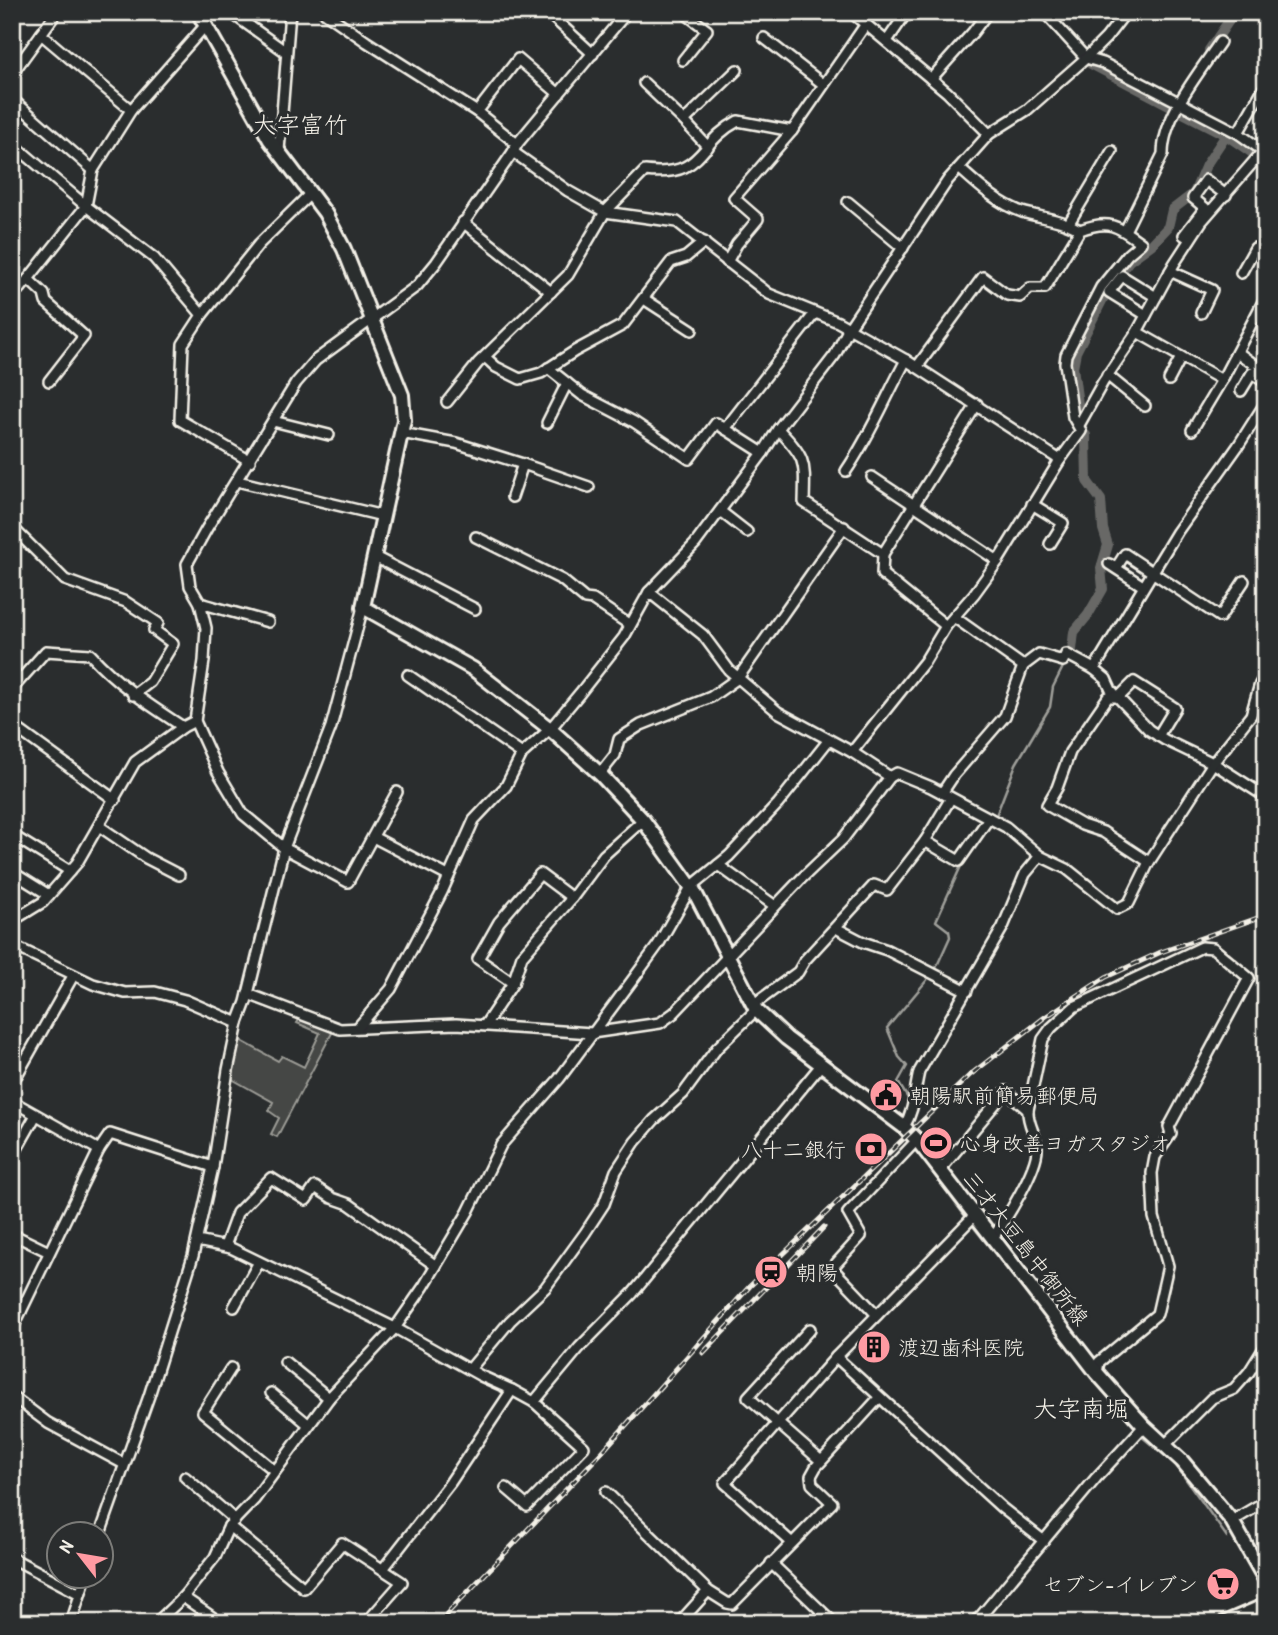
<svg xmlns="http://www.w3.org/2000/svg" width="1278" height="1635" font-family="'Patrick Hand','Klee One',sans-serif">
<rect width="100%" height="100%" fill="#2a2d2e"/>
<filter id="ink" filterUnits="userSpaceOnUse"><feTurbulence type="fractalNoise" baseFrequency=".0143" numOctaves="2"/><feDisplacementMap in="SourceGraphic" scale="14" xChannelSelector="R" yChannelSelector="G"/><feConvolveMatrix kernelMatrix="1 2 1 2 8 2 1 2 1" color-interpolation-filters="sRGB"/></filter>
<g filter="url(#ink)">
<path fill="#444645" stroke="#9c9c96" stroke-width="2" d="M300,1018L333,1031L277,1137L271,1134L279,1118L269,1111L273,1102L232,1079L240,1040L278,1061L282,1056L304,1067L320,1033L297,1023Z"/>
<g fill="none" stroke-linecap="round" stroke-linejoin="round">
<g stroke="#9f9f9a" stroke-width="2.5">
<path d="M997,813L1016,764L1050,707L1053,687L1063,667"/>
<path d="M936,968L950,937L949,931L936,921L961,866L990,825"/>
<path d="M906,1111L909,1100L898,1082L907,1066L899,1057L887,1028L927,980"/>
<path d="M921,1157L965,1216"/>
<path d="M972,1225L1084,1366"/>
<path d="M1097,1384L1130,1422"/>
<path d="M1141,1436L1175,1464L1227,1537"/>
<path d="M1263,1623L1266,1620"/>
</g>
<g stroke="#676866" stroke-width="10">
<path d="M1209,50L1235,12"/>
<path d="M1091,64L1171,106"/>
<path d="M1181,112L1226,135L1254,154"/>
<path d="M1264,160L1266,161"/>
<path d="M1079,412L1073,367L1076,352L1108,289L1129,261L1151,245L1168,227L1172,210L1194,193L1206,165L1226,135"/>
<path d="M1072,650L1074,632L1088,615L1103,589L1101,568L1108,545L1103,529L1101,500L1087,481L1086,435"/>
</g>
<defs>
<g id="minor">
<path d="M57,12L41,34L131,110"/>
<path d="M240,12L237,17L286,52"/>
<path d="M324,12L367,42L477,112L517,144"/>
<path d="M547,12L593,54"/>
<path d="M851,12L947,92L989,134"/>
<path d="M1044,12L1086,58L1103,63L1238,133L1266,153"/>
<path d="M764,38L823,84"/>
<path d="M887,41L907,12"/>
<path d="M683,60L707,30L683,12"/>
<path d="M12,74L41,34"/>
<path d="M931,79L973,32L988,12"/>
<path d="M644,83L684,121"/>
<path d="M12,99L93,170"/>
<path d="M477,112L518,59L559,94"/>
<path d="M1238,133L1266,84"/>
<path d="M12,143L86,206L154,258L202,315L183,344L180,420L250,461"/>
<path d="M708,147L684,121L737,70"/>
<path d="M279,151L290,12"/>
<path d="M513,152L568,191L605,212L677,222L769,294L838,322L906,360L1060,460"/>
<path d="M959,168C978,185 997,203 1022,212C1042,218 1062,219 1080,230"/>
<path d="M848,202L903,248"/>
<path d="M463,222L551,292"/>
<path d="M1069,223L1112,151"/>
<path d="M1125,231L1163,154C1163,116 1199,73 1220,42"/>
<path d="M1190,239L1184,235L1205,208L1193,198L1206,180L1226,195"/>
<path d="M727,262L737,244L758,219L734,198L792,131L866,24"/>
<path d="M1170,271L1212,290L1201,313"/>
<path d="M1241,273L1255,248L1266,250"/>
<path d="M12,279L21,288L86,206L93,170L131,110L205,26"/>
<path d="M28,279L44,294L46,302L84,336L49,381"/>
<path d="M644,299L692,330"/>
<path d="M202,315L259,244L311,193"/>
<path d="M1146,315L1109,292L1122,276L1156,297"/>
<path d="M1137,332L1222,380L1266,296"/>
<path d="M1237,352L1266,373"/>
<path d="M485,357L496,367L520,379L541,373L575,351L623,325L671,262L686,257L704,242"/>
<path d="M548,368L582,395L634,422L689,459L716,423L763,453"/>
<path d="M1107,375L1145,406"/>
<path d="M1169,380L1181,357"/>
<path d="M1241,391L1252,373L1266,383"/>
<path d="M447,402L478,363L568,275L605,212L645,171C705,178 696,143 738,121L792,131"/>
<path d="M1266,402L1238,446L1177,532L1094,669L1106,679L1111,690L1149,730L1165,740L1213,763L1266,797"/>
<path d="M273,421L329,435"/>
<path d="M547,423L567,383"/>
<path d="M1079,425L1103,382L1137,332L1174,264L1202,221L1263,151"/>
<path d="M725,429L815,313"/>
<path d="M778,429C807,459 805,462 804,502L883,554"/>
<path d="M1192,430L1222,380"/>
<path d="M401,433L456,443L523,464L512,497"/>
<path d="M523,464L589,487"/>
<path d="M846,471C870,436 886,397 906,360"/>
<path d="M872,477L998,561"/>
<path d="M237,481L383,516"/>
<path d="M1032,504L1063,523L1050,544"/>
<path d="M720,511L747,532"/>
<path d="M12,527L65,580L126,602L158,623L154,630L173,644L150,682L133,695"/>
<path d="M476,537L562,580L585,599L593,600L630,625"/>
<path d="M375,557L475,609"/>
<path d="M1109,564L1143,586"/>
<path d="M1116,568L1125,554L1220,617L1244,581"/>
<path d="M649,592L703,635L729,670L778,712L852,752L890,777L897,773L931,787L1006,827L1040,856L1067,869L1117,909L1129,903L1149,862L1213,763L1251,715L1260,684L1266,674"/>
<path d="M200,603L268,622"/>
<path d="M954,617L1023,666L1039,654L1063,661L1066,654L1094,669"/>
<path d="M946,626L882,574L883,554L977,404"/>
<path d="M408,675L522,754"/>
<path d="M12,689L46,651L90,654C118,685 148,704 183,727"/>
<path d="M12,725L115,800"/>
<path d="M852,752L925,661L946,626L974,594L998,561L1060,460L1081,431L1073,417L1065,363L1066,355L1101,287L1128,254L1141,243C1118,226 1110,219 1080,230L1045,288H1030L1020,297L1007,295L983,277L917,367"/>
<path d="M600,774L615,755L619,739L641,725L711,697L738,678L844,527"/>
<path d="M397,792L348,882L284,848L243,814L218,772L195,721L204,661L206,628L200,603L190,586L187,564L207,528L296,383L316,360L417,286L436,263L513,152L517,144L627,12"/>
<path d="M942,793L954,775L1005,716L1023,666"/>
<path d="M951,798L925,841L959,861L989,818"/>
<path d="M99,826L146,858L179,875"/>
<path d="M12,835L70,871"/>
<path d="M373,837L448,876"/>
<path d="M1149,862L1103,832L1082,825L1047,805L1057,788L1070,752L1108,697H1119L1134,682L1175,708L1158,736"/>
<path d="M718,865L775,906"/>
<path d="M12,872L49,895"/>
<path d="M12,921L43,902L77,863L135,762L183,727L195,721"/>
<path d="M836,928L863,942L887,950L967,991"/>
<path d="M12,945L93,984L125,993L155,992L185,1000L238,1023"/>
<path d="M513,983L478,959L499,922L540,874L572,898"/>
<path d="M248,994L340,1029L456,1024L592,1033L660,1023L674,1013L802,878L843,839L890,777"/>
<path d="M753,1005L798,972L805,960L874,885L887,890L925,841"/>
<path d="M485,1025L513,983L522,956L572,898L604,855L643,820"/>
<path d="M359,1026L391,989L442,892L474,820L506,786L522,754L550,729L580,693L624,637L649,592L695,544L763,453L778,429L835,355L849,328L948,180L989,134L1027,110L1086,58L1106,38L1126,12"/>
<path d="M12,1077L17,1075L73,976"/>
<path d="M12,1101L99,1150"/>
<path d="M904,1127C915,1109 914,1092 919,1072L1003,927L1025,874L1040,856"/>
<path d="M12,1153L14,1154L36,1115"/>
<path d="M941,1169L1006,1091L1028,1110"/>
<path d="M974,1216L836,1357L1002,1508L1044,1541"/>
<path d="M12,1234L49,1252"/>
<path d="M992,1239C1005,1221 1039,1167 1037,1147C1036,1134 1027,1123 1028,1110L1043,1039L1051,1028L1074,1007L1202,947L1213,948L1249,978L1169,1127L1171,1134L1155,1157L1152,1173L1154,1217L1168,1266L1157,1314L1099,1362L1097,1373"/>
<path d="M197,1241L231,1248L395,1328L481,1376L512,1390L534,1402L584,1447L527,1506L506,1488"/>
<path d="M225,1246L237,1213L271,1178L306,1200L315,1187L332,1198L349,1204L436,1266"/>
<path d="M12,1306L21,1311"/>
<path d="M234,1307L259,1262"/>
<path d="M877,1315L832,1268L861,1236L848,1213L917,1140"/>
<path d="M810,1329L748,1397L821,1461"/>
<path d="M12,1330L99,1150L110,1134L213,1167"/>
<path d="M285,1362L329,1398"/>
<path d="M231,1368L203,1412L275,1471"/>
<path d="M470,1369L510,1321L545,1288L585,1233L604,1204L616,1171L635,1142L654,1120L683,1094L717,1048L756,1010"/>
<path d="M271,1393L309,1425"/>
<path d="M12,1396L48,1423L124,1464"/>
<path d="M534,1402L579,1348L633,1293L821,1065"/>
<path d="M1165,1445L1212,1398L1234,1389L1249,1372L1266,1345"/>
<path d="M185,1477L235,1520"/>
<path d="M606,1492L708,1591"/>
<path d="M1232,1521L1266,1501"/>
<path d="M229,1526L304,1588L342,1543L402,1582L366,1623"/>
<path d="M100,1534L149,1396L193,1256L213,1167L228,1070L238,1023L246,1002L284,848L331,727L363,607"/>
<path d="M791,1542L725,1483L836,1357"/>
<path d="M12,1558L80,1594"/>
<path d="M771,1563L834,1623"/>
<path d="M383,1569L450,1483L512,1390"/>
<path d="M183,1597L221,1623"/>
<path d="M71,1623L86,1576"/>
<path d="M156,1623L183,1597L215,1557L229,1526L254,1500L329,1398L395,1328L424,1286L468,1212L501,1145L559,1079L634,978L658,945L691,887L729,856L778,804L828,741"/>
<path d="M679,1623L708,1591L727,1603L732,1604L832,1503L812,1484L811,1476L816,1467L879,1398"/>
<path d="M975,1623L1096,1478L1144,1426"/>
</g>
<g id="secondary">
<path d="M198,12L270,140L325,213L344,249L402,395L404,420L363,607L473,669L550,729L600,774L643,820L694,891L756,1010L786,1038L904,1127L917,1140L1097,1373L1144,1426L1182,1461L1232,1521L1266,1581"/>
<path d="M1224,1623L1266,1605"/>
</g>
</defs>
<use href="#minor" stroke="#f4f1e8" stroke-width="14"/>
<use href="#secondary" stroke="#f4f1e8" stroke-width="18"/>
<use href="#minor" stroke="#2a2d2e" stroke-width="9"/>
<use href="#secondary" stroke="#2a2d2e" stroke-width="12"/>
<defs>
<g id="rail">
<path d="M703,1353L824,1227"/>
<path d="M438,1623L602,1452L750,1286L970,1075L1045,1017L1106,977L1161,952L1266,915"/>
</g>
</defs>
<use href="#rail" stroke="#f4f1e8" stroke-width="5"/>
<use href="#rail" stroke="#2a2d2e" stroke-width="2.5" stroke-dasharray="8" stroke-linecap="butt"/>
</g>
</g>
<defs>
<symbol id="civic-disc" viewBox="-11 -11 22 22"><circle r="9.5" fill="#ff9aa2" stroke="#2a2d2e"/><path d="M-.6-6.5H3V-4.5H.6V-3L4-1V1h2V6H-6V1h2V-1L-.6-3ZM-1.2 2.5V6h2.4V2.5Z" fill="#111"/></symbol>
<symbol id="stadium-disc" viewBox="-11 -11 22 22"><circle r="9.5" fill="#ff9aa2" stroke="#2a2d2e"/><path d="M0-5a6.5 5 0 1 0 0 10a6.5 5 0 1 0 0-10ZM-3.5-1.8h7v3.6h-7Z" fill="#111"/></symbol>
<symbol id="bank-disc" viewBox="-11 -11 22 22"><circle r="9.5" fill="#ff9aa2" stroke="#2a2d2e"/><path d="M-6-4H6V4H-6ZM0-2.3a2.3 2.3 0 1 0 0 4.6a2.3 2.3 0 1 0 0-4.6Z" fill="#111"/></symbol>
<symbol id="station-disc" viewBox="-11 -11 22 22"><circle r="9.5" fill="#ff9aa2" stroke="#2a2d2e"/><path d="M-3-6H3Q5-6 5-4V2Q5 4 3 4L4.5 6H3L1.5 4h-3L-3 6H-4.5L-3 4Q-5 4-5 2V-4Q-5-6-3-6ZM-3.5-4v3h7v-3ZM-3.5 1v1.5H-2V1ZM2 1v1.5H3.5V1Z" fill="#111"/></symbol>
<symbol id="building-disc" viewBox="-11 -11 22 22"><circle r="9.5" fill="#ff9aa2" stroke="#2a2d2e"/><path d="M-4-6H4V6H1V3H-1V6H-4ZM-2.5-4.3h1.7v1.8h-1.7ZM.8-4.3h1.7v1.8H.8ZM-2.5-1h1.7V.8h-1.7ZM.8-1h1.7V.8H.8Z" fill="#111"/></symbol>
<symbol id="supermarket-disc" viewBox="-11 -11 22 22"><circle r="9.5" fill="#ff9aa2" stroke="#2a2d2e"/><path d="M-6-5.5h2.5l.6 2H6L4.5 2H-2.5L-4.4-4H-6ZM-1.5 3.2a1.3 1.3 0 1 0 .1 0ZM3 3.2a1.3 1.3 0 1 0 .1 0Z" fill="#111"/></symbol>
</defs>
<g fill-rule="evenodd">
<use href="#civic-disc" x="867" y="1076" width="38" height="38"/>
<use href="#stadium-disc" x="917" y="1124" width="38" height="38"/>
<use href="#bank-disc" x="852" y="1130" width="38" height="38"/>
<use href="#station-disc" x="752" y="1253" width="38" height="38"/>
<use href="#building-disc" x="855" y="1328" width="38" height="38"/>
<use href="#supermarket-disc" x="1204" y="1565" width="38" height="38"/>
</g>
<g text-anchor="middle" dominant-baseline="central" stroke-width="6" stroke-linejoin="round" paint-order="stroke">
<g font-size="21" fill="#f4f1e8" stroke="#2a2d2e" text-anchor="start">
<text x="910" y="1095">朝陽駅前簡易郵便局</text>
<text x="960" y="1143">心身改善ヨガスタジオ</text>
<text x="846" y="1149" text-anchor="end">八十二銀行</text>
<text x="796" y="1272">朝陽</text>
<text x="898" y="1347">渡辺歯科医院</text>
<text x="1198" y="1584" text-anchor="end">セブン-イレブン</text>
</g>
<g font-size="21" fill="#f4f1e8" stroke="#2a2d2e">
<text transform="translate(1026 1248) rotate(52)">三才大豆島中御所線</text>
</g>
<g font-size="24" fill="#f4f1e8" stroke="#2a2d2e">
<text x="300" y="124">大字富竹</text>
<text x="1081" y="1408">大字南堀</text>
</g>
</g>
<rect width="1278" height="1635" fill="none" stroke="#2a2d2e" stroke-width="42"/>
<rect x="21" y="21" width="1236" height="1593" fill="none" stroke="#f4f1e8" stroke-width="2.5" filter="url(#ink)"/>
<g transform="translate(80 1555) rotate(301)"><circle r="33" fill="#2a2d2e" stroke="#7b7b78" stroke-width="2"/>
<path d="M0-5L12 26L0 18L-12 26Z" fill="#ff9aa2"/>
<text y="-10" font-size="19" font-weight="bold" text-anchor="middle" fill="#f4f1e8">N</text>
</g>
</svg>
